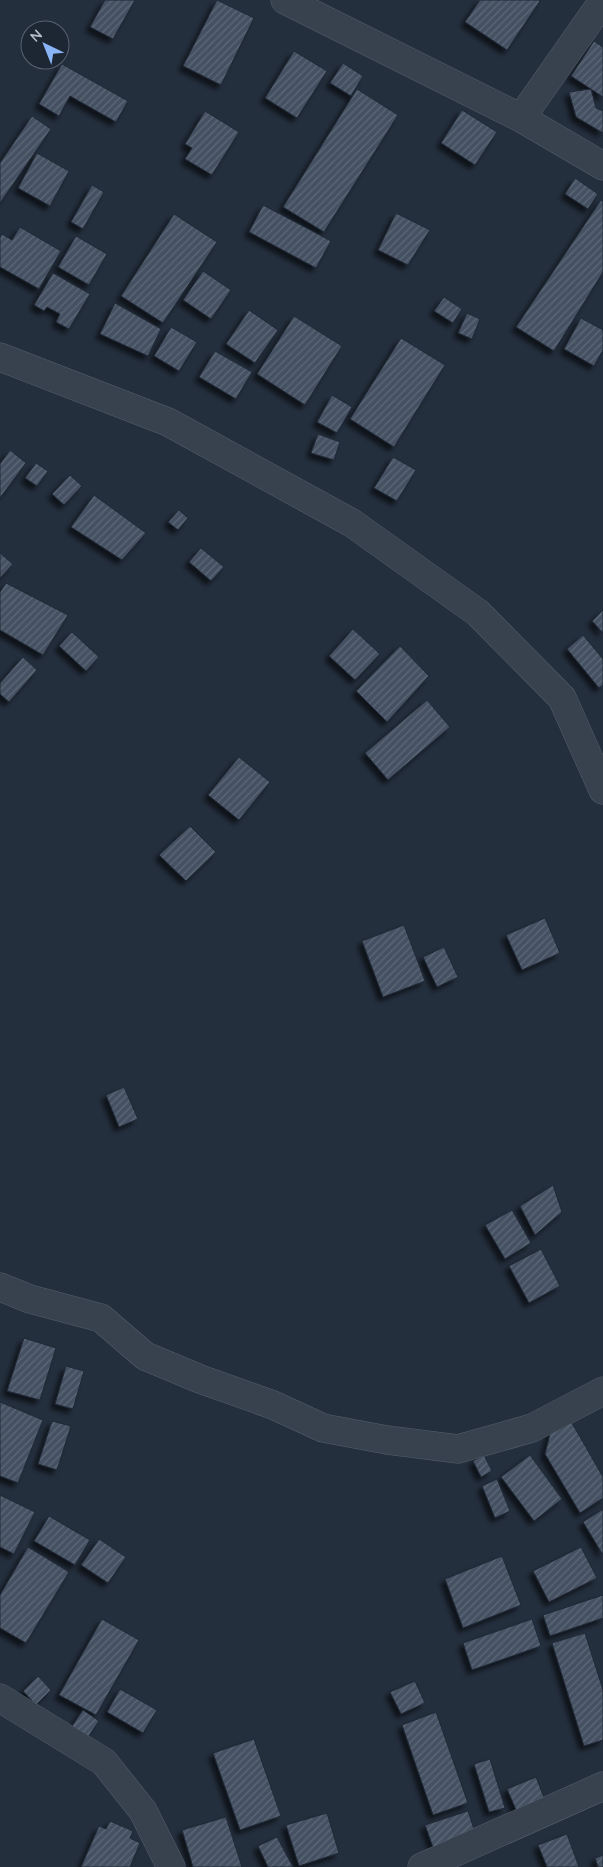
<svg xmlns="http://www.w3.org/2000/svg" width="603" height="1867" font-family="Quicksand,sans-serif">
<defs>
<pattern id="building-hatch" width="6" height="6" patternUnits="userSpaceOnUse" patternTransform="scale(1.25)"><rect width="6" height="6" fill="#455162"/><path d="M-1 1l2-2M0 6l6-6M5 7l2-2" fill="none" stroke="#5d6877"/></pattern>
<filter id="shadow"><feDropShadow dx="-4.5" dy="4.5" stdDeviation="2.5" flood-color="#0009"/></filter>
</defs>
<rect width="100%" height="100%" fill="#242f3e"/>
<g fill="url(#building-hatch)" stroke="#1f2835" filter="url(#shadow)">
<path d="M105,0H135L113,39L90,27Z"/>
<path d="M217,0L254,18L221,85L183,66Z"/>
<path d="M480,0H539L540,1L507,50L465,22Z"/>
<path d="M594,41L603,47V97L571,76Z"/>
<path d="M294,51L327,71L297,118L265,98Z"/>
<path d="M343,63L363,76L351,96L330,83Z"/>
<path d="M62,64L128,101L116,122L70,96L59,116L39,104Z"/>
<path d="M357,89L398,115L324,232L283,207Z"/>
<path d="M591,89L596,108L603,111V133L576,117L569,92Z"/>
<path d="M462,110L497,132L475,165L441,143Z"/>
<path d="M205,111L239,132L212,175L185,159L192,148L185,144Z"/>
<path d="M32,116L51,129L0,203V163Z"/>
<path d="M37,153L69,171L50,206L18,188Z"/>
<path d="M575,178L598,194L588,209L565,194Z"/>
<path d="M92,185L104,192L83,229L71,222Z"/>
<path d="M601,200L603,201V272L554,351L516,327Z"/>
<path d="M263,205L331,241L316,268L249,232Z"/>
<path d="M396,213L430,230L408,265L378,250Z"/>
<path d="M174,214L217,242L163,323L121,296Z"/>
<path d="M20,227L61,251L39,289L0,267V237L2,234L12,240Z"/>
<path d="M76,236L107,254L89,285L58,267Z"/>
<path d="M203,271L231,290L211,319L183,300Z"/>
<path d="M53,273L90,294L69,329L56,322L60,314L47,307L44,311L34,305Z"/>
<path d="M444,297L462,309L453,323L434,311Z"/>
<path d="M115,303L161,329L148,356L100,334Z"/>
<path d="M249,310L278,330L255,363L226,344Z"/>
<path d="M467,313L480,319L472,339L458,333Z"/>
<path d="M294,316L342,346L305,405L257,374Z"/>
<path d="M581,318L603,330V350L594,366L564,349Z"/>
<path d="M171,327L197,342L179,371L154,356Z"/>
<path d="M401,338L445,365L394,447L350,419Z"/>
<path d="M215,351L252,372L236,399L199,377Z"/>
<path d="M332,395L352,407L337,433L317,422Z"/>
<path d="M318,434L340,442L334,460L311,453Z"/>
<path d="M10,450L26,463L0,498V464Z"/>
<path d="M393,457L416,470L397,501L374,488Z"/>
<path d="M36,463L48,471L37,486L25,478Z"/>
<path d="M70,475L82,486L64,505L52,494Z"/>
<path d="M94,495L146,533L122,560L71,527Z"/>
<path d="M179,510L188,518L178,530L168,522Z"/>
<path d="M201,548L224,567L211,581L189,562Z"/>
<path d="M0,553L13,564L0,578Z"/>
<path d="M6,583L68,615L43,655L0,630V592Z"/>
<path d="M603,610V633L592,621Z"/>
<path d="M353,629L380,654L355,680L329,656Z"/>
<path d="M72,632L99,657L86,671L59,646Z"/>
<path d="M583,635L603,659V685L599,688L567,649Z"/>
<path d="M400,646L429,676L387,722L356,691Z"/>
<path d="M23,657L37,670L9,702L0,694V683Z"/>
<path d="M427,700L450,727L388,780L365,753Z"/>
<path d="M239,757L270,782L239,820L208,795Z"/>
<path d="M190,826L216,852L186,881L159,855Z"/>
<path d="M545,918L560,953L522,970L506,935Z"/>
<path d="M404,925L425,981L383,997L362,941Z"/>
<path d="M444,947L458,977L437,987L423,957Z"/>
<path d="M124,1087L138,1119L119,1127L106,1095Z"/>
<path d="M553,1185L562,1212L535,1235L520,1206Z"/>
<path d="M512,1210L531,1243L505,1259L485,1225Z"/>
<path d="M541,1249L560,1286L529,1303L509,1266Z"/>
<path d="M24,1338L56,1348L40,1400L7,1391Z"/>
<path d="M66,1366L84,1371L73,1409L55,1404Z"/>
<path d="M0,1402L43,1420L18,1483L0,1476Z"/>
<path d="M568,1416L603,1477V1498L580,1513L545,1454L551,1430Z"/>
<path d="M52,1421L71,1426L57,1470L38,1464Z"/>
<path d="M484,1455L492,1471L481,1477L473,1461Z"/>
<path d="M530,1455L562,1499L534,1521L501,1477Z"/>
<path d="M497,1479L510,1511L495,1518L482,1486Z"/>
<path d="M0,1495L35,1512L14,1554L0,1547Z"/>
<path d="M603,1509V1555L583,1522Z"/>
<path d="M49,1516L90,1540L75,1565L34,1541Z"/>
<path d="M99,1539L126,1557L108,1583L81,1565Z"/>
<path d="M28,1547L69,1572L26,1643L0,1628V1595Z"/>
<path d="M581,1547L597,1578L549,1602L533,1571Z"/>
<path d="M502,1556L521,1605L463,1628L445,1579Z"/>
<path d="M603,1595V1618L550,1636L543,1615Z"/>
<path d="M102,1619L139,1640L96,1715L59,1695Z"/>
<path d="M532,1619L541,1646L472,1670L463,1643Z"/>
<path d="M585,1633L603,1690V1740L584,1746L552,1643Z"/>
<path d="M38,1676L51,1690L36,1705L23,1691Z"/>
<path d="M415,1681L425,1703L401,1714L390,1692Z"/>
<path d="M120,1689L157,1710L143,1733L107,1712Z"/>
<path d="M83,1710L99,1721L86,1740L70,1729Z"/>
<path d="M436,1712L468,1803L433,1815L402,1725Z"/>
<path d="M254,1739L281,1816L240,1830L213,1753Z"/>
<path d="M490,1759L505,1808L489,1812L474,1764Z"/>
<path d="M536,1777L545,1800L517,1812L507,1789Z"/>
<path d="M468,1811L476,1835L434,1850L425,1825Z"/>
<path d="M327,1813L339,1853L299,1866L286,1825Z"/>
<path d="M226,1817L242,1867H193L182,1830Z"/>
<path d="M110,1821L133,1831L130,1838L140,1843L130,1867H81L99,1826L106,1829Z"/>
<path d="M567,1834L579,1867H547L538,1845Z"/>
<path d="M277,1837L293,1867H268L258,1846Z"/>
<path d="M603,1855V1867H598L595,1858Z"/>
</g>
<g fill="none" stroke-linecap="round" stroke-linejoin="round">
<defs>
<g id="street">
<path d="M285,0L521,118L603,166"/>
<path d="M521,118L603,1"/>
<path d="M0,357L168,422L352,523L478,613L562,698L603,790"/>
<path d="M0,1287L30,1299L101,1318L145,1356L200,1379L273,1405L323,1428L387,1440L458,1449L532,1428L603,1391"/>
<path d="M0,1698L104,1762L143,1811L171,1867"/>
<path d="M422,1867L603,1786"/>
</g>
</defs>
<use href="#street" stroke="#565f6c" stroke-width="29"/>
<use href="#street" stroke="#38414e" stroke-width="28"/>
</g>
<g transform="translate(45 45) rotate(317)"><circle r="24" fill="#1d2633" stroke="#59626f"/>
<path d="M0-4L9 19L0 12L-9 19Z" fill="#8ab4f8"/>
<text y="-8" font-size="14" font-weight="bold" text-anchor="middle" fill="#b4bcc9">N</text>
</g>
</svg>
